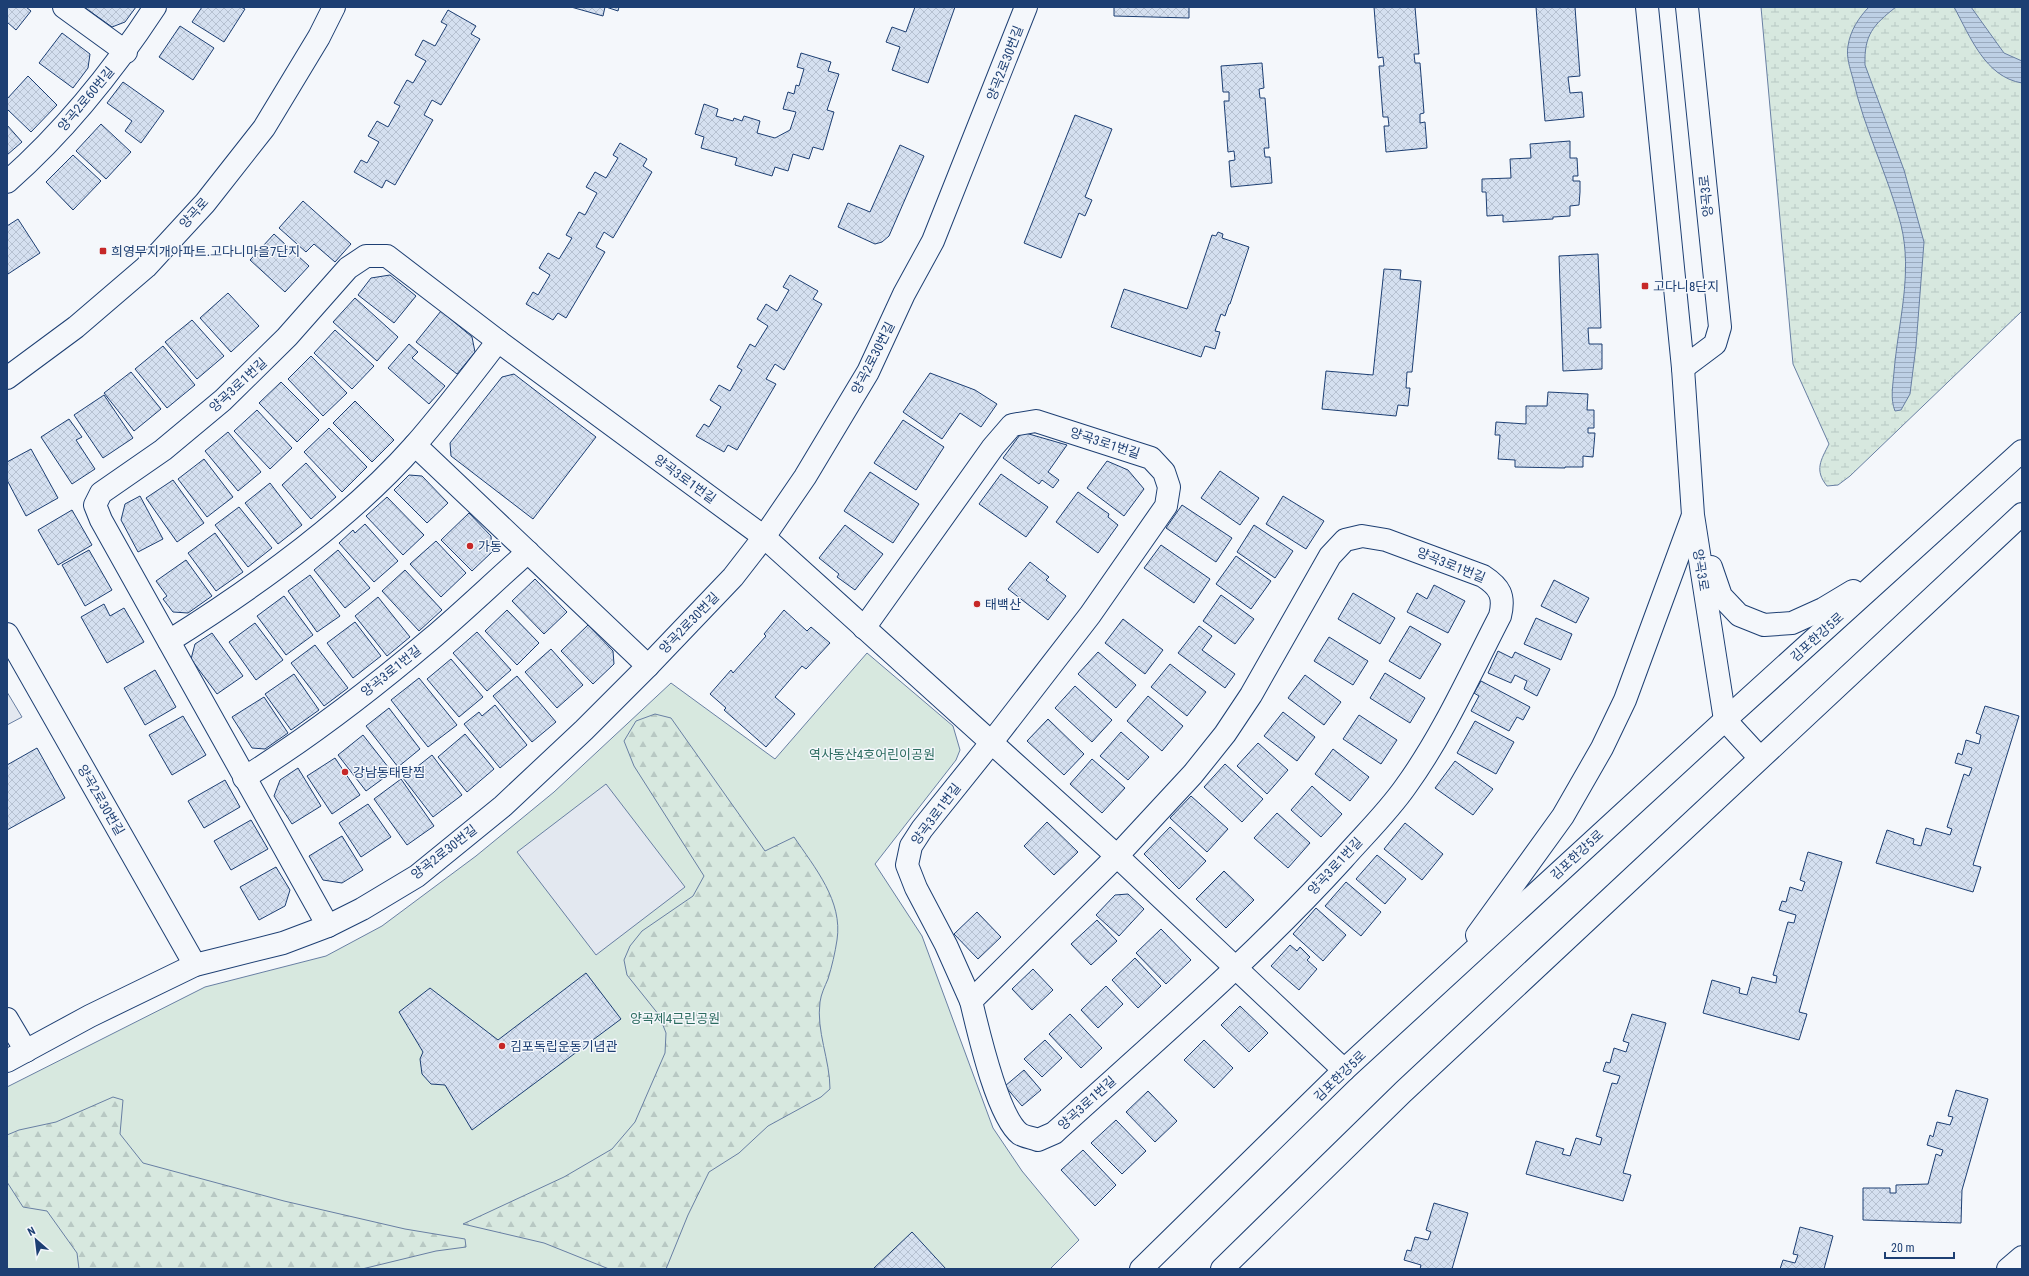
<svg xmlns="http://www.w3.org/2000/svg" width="2029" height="1276" font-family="'Roboto Condensed','Noto Sans KR',sans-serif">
<defs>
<pattern id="forest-firs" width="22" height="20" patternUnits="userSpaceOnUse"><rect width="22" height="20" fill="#d7e8df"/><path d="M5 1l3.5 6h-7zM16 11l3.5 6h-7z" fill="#b8c8c3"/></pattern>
<pattern id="wetland-marsh" width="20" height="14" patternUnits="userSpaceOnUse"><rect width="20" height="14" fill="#d7e8df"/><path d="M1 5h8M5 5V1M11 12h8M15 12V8" fill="none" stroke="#b8c8c3"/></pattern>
<pattern id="water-rules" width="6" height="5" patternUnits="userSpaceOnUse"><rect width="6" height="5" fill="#bed0e5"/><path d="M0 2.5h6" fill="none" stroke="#9aaabe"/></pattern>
<pattern id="building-cross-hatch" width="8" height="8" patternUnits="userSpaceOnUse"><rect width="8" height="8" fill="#d5e0f0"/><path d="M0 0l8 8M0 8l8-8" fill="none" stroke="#b6c1d1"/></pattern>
</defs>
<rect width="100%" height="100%" fill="#f4f7fb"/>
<path fill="#d7e8df" stroke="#687fa3" d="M867,653L953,726L960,750L956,760L875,864L922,936L993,1128L1022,1171L1079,1240L1050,1269H7V1087L205,987L326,956L382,926L476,856L554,792L671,683L775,759Z"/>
<g fill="url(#forest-firs)" stroke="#687fa3">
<path d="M655,714L671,718L765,851L794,837C815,868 843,901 837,940C835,953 832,966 828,979C825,986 821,994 820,1002C816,1031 830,1060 830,1089L821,1097L768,1126L739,1153L709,1172L688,1215L666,1269H609L544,1243L463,1224L564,1177L612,1149L635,1122L665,1053L666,1033L659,1015L627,975L624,960L630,946L642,931L693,896L704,876L634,766L624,741L636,721Z"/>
<path d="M113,1097L123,1100L120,1134L143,1163L284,1201L405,1229L465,1239L466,1247L436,1251L362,1269H79L77,1253L47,1211L23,1207L7,1182V1135L19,1130L56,1122Z"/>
</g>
<path fill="url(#wetland-marsh)" stroke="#687fa3" d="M1761,7H2022V311L1850,476L1838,485L1827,486C1814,470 1821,460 1829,444L1793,364Z"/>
<g fill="#e3e8f0" stroke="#687fa3">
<path d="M7,692L22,717L7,725Z"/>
<path d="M606,784L685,887L596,955L517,852Z"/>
</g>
<g fill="url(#water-rules)" stroke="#687fa3">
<path d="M1869,7H1896C1873,25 1864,35 1865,65L1904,170L1924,242L1916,346L1910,394L1901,410L1895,411C1890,399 1893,385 1894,372C1898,323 1913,274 1901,225C1888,175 1864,129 1853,79C1850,68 1846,57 1848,46C1850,31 1859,17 1869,7Z"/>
<path d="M1954,7H1971L2004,53L2022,61V83C1985,77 1970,36 1954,7Z"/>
</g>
<g fill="url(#building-cross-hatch)" stroke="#1d3f73">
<path d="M7,7H26L31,11L16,30L7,22Z"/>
<path d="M84,7H136L125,22L112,27Z"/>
<path d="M202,7H241L245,9L224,42L192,22Z"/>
<path d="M571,7H605L603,16Z"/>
<path d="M606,7H619L618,11Z"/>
<path d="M915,7H955L928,83L892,70L900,47L886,42L892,27L906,32Z"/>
<path d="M1114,7H1189V18L1114,16Z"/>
<path d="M1374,7H1415L1419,54H1414L1415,63H1420L1424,113L1420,114V123L1425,122L1427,148L1386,152L1384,126H1389L1388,117H1383L1379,66H1384L1383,57L1378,58Z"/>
<path d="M1536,7H1575L1580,76L1568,77L1570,93L1582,92L1584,117L1545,121Z"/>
<path d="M448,10L476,26L471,34L480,39L441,105L432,100L424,115L433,120L395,185L386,180L382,188L354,172L361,160L367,163L379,142L368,136L377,121L388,127L400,106L394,103L407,80L413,83L426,61L415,55L423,40L435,46L447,25L441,22Z"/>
<path d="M180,26L214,48L193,80L159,57Z"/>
<path d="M62,33L90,54L88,68L73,88L39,63Z"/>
<path d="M801,53L831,62L828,71L839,74L827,110L834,112L823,150L813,147L809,159L793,154L788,171L775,167L772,176L735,165L737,158L701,148L704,137L695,134L704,104L718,109L716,116L733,121L734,118L742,121L744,116L760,121L757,133L775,138L790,130L796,112L783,109L788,92L794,94L796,85L799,86L804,69L797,67Z"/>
<path d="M1262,63L1264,88L1259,89L1260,98H1265L1269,148H1264L1265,157H1270L1272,183L1231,187L1229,161L1235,160L1234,151L1228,152L1224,101H1229V92H1223L1221,66Z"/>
<path d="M28,76L57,105L31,132L7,109V99Z"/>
<path d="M123,82L164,111L141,143L125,131L132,121L107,103Z"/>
<path d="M1075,115L1112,129L1085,197L1092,200L1085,216L1079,213L1061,258L1024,243Z"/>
<path d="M101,124L131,152L106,179L76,151Z"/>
<path d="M7,125L22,142L7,155Z"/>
<path d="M1570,141V158H1577L1578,176H1573V181H1580V192L1579,205L1570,206V216L1553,217V219L1503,222V215L1487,216L1486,192H1482V179L1511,178L1510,159L1531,158L1530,144Z"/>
<path d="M620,143L647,159L643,166L652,172L613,238L604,232L596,247L605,252L566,318L558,313L553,320L526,304L533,292L538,295L550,275L539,268L548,253L559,259L572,238L566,235L579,212L585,215L597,193L586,187L595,172L606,178L618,158L613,155Z"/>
<path d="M900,145L924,156L889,236L882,242L875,244L838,227L848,203L870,212Z"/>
<path d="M73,155L101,181L73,210L46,182Z"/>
<path d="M303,201L351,244L335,262L314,244L306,252L279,228Z"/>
<path d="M18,219L40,253L8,274L7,272V226Z"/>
<path d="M1218,232L1223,234L1222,238L1249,247L1230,304H1229L1225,316L1221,314L1215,331L1220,332L1215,349L1205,346L1201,357L1111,327L1124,289L1187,309L1212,235L1216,236Z"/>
<path d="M274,234L309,266L285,292L250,260Z"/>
<path d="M1598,254L1601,328H1588L1589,344H1602V369L1563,371L1559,256Z"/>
<path d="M1384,269L1401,270L1400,279L1421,281L1412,372H1407L1406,388H1410L1408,406L1398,405L1396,416L1322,409L1326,371L1373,375Z"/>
<path d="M390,275L416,296L394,323L358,295L371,278Z"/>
<path d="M790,275L818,291L813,299L822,304L784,370L775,364L766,379L776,384L737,450L728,445L724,452L696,436L704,424L709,427L721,407L710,400L719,385L730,391L742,370L737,367L750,344L755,347L768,326L757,319L766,304L777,311L789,290L783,287Z"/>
<path d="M228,293L259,326L231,352L200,318Z"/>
<path d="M355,298L398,337L377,361L333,322Z"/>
<path d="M441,311L472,337L475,352L457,374L416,342Z"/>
<path d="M192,320L224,356L197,379L165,342Z"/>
<path d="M335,330L374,366L352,389L314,353Z"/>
<path d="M409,344L418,352L412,358L445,386L429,404L388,368Z"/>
<path d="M163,346L195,385L167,408L135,369Z"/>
<path d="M311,356L347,393L323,416L288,379Z"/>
<path d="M131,372L161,409L134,431L104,393Z"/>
<path d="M930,373L975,390L997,404L981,427L960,413L942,439L903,412Z"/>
<path d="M514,374L596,437L533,519L451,456L450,443L502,377Z"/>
<path d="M281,382L319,420L297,442L259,403Z"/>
<path d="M1548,392L1588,394L1587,410H1594V428H1588V433H1595L1593,457L1583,456V467H1565V468L1515,467V460L1498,459L1500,435H1495L1496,422L1526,424V406H1547Z"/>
<path d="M104,395L133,438L103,458L74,415Z"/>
<path d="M355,401L394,440L372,462L333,423Z"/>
<path d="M257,410L292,448L270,469L234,431Z"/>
<path d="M69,419L82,437L76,440L95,469L72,484L41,437Z"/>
<path d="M903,420L944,447L916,490L874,463Z"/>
<path d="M329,428L367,467L342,492L304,452Z"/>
<path d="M228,432L261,472L238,491L205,451Z"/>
<path d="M1022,432L1067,445L1048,472L1059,480L1053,488L1042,480L1039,484L1003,458Z"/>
<path d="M31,449L58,498L26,516L7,480V462Z"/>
<path d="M204,459L233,497L207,517L178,479Z"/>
<path d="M1107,461L1128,470L1144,489L1124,516L1087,488Z"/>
<path d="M306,463L336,497L311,519L282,485Z"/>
<path d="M1220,471L1259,498L1240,525L1201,498Z"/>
<path d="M870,472L919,504L893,543L844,511Z"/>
<path d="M1001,474L1048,507L1026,537L979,504Z"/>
<path d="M409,475L422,476L448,503L427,523L394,490Z"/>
<path d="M173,480L204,523L177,542L146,498Z"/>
<path d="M270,483L302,525L278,544L245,503Z"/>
<path d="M1078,492L1109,514L1108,517L1118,525L1098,553L1056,522Z"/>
<path d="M140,496L163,539L138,552L121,520L125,504Z"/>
<path d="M1283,496L1324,521L1306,549L1266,524Z"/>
<path d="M387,497L424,535L403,555L366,516Z"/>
<path d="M1182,505L1232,538L1216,562L1166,528Z"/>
<path d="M239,507L272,548L248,567L215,525Z"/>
<path d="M72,510L92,545L58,565L38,530Z"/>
<path d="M469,513L491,536L492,552L472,571L441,540Z"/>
<path d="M365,524L398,561L374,582L339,543L353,530L355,533Z"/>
<path d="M845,525L883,554L855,590L837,577L839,574L819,558Z"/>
<path d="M1254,525L1293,551L1275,578L1237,552Z"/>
<path d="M215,533L243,572L216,591L188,553Z"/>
<path d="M436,541L466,573L441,597L410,564Z"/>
<path d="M1161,545L1210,579L1194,603L1144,568Z"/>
<path d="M89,550L112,590L85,606L62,565Z"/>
<path d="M338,550L370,588L345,608L314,570Z"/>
<path d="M1236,556L1271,581L1251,609L1216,584Z"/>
<path d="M186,560L212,596L188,613L173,612L163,599L167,596L156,581Z"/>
<path d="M1030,562L1049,577L1046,580L1066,596L1048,620L1008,589Z"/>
<path d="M405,570L442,610L419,631L382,591Z"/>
<path d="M310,575L340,616L317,632L288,591Z"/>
<path d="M535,579L567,612L544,634L512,601Z"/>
<path d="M1554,580L1589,598L1576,623L1541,606Z"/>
<path d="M1434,585L1465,601L1448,633L1407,612L1417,593L1427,599Z"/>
<path d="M1353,593L1395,618L1380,644L1338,619Z"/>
<path d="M1221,595L1254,619L1235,644L1203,621Z"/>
<path d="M284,596L313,635L286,655L257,616Z"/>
<path d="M378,597L410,637L387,656L355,616Z"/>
<path d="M104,604L110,616L124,608L144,642L107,663L81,617Z"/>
<path d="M507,610L539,643L517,665L485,631Z"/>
<path d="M784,610L807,631L811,627L830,643L806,669L802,666L775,697L795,714L766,747L724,710L726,708L710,694L731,670L733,673L766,636L764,634Z"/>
<path d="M1536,618L1572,634L1561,660L1524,644Z"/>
<path d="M1123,619L1163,650L1145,674L1105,643Z"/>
<path d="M355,622L381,656L353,678L327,643Z"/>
<path d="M255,623L283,660L256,680L229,642Z"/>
<path d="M588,625L613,651L614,664L593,684L561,651Z"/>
<path d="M1199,626L1212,636L1202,650L1235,674L1225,688L1178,653Z"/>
<path d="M1410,626L1441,644L1420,679L1389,661Z"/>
<path d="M477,632L511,670L487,691L453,653Z"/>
<path d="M212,633L243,676L217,694L191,659L195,644Z"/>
<path d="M1329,637L1368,661L1353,685L1314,661Z"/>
<path d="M315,645L348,688L324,706L291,663Z"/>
<path d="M551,649L583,685L557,708L525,672Z"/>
<path d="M1498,651L1512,658L1515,652L1550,669L1537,696L1524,689L1527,681L1515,675L1511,683L1488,673Z"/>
<path d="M1098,652L1136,685L1116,708L1078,674Z"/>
<path d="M451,659L483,697L459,717L427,679Z"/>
<path d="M1170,664L1206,692L1187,716L1151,687Z"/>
<path d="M155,670L176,707L145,725L124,688Z"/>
<path d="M1385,673L1425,698L1410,723L1370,698Z"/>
<path d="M294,674L319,710L291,730L265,694Z"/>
<path d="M1305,675L1341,702L1324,725L1288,698Z"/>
<path d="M517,676L556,722L532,742L493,696Z"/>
<path d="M419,678L457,725L428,747L391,700Z"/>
<path d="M1481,681L1530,707L1523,720L1517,717L1509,731L1471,711L1479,696L1474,693Z"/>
<path d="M1075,686L1112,720L1092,742L1055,708Z"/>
<path d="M1148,696L1183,726L1162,751L1127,721Z"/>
<path d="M264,697L288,733L265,749L252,748L232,717Z"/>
<path d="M495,705L527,745L500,768L464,724L479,712L482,716Z"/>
<path d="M1985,706L2019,716L1973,865L1981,867L1973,892L1876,863L1887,830L1914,839L1913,844L1921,846L1926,828L1950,835L1952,829L1947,827L1964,774L1969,776L1972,768L1955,763L1958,753L1962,755L1966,740L1979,744L1981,735L1976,733Z"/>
<path d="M389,708L420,749L398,767L366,726Z"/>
<path d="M1283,712L1315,737L1297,761L1264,736Z"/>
<path d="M1359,715L1397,740L1381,764L1343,739Z"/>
<path d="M183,716L206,755L172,775L149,735Z"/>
<path d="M1048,719L1084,754L1064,775L1027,741Z"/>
<path d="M1475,721L1514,742L1496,774L1457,753Z"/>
<path d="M1121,732L1149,757L1128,780L1100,756Z"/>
<path d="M465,734L494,769L467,792L438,757Z"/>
<path d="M363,735L392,772L366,791L338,755Z"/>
<path d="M1258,743L1288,770L1267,794L1237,766Z"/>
<path d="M37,748L65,798L7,830V765Z"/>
<path d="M1333,749L1369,777L1350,801L1315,774Z"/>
<path d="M432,755L462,795L433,817L403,778Z"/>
<path d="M335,758L360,795L332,814L307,776Z"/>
<path d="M1092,759L1125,788L1102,813L1070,784Z"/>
<path d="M1455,761L1493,789L1473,815L1435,788Z"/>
<path d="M1225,764L1263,799L1242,822L1204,787Z"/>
<path d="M298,768L321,806L292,824L274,796L280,780Z"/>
<path d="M401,779L434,826L407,845L374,799Z"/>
<path d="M225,780L240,807L204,828L188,801Z"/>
<path d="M1312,786L1342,814L1321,837L1291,810Z"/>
<path d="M1191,796L1228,829L1207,852L1170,818Z"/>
<path d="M368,804L391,837L361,857L339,823Z"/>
<path d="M1277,813L1310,843L1288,868L1254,838Z"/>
<path d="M251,820L268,849L231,870L214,841Z"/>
<path d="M1047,822L1078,852L1054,875L1024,846Z"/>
<path d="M1405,823L1443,854L1422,880L1384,849Z"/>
<path d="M1170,827L1206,861L1179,889L1144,854Z"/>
<path d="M342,836L363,870L342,883L323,880L309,856Z"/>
<path d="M1808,852L1842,862L1799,1012L1807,1014L1799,1040L1703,1013L1712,980L1740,988L1739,993L1747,995L1752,977L1776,983L1777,976L1773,975L1788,922L1794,923L1796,915L1779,910L1782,901L1786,902L1790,887L1802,891L1805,882L1800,880Z"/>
<path d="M1377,855L1406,879L1385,904L1356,879Z"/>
<path d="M276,867L290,890L285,906L259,920L240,887Z"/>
<path d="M1224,871L1254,900L1226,928L1196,899Z"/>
<path d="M1346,882L1381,912L1361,936L1325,906Z"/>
<path d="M1128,894L1144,909L1119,936L1096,915L1115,895Z"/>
<path d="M1316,908L1346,935L1323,961L1293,934Z"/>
<path d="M977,912L1001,937L978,959L954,934Z"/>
<path d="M1097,920L1117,941L1091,965L1071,944Z"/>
<path d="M1161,929L1191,960L1166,984L1136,953Z"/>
<path d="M1290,945L1297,951L1300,947L1310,957L1307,960L1317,969L1299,990L1271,966Z"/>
<path d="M1135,958L1161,986L1138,1008L1112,980Z"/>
<path d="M1033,969L1053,990L1032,1010L1012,989Z"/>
<path d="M586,973L621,1019L472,1130L445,1085L431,1084L422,1074L420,1059L423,1052L399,1012L430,988L498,1040Z"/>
<path d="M1106,986L1123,1004L1098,1028L1081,1010Z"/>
<path d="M1240,1006L1268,1033L1249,1052L1221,1025Z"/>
<path d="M1070,1014L1102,1048L1081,1068L1049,1034Z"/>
<path d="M1632,1014L1666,1023L1623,1173L1631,1175L1623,1201L1526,1174L1536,1141L1564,1149L1562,1154L1570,1156L1576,1138L1600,1145L1602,1138L1596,1136L1612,1083L1617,1084L1620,1076L1603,1071L1606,1062L1610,1063L1614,1048L1626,1052L1629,1043L1623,1041Z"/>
<path d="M1045,1040L1062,1058L1042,1077L1024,1059Z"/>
<path d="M1204,1040L1233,1068L1214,1088L1184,1060Z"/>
<path d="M1024,1070L1041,1090L1022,1106L1005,1086Z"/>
<path d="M1956,1090L1988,1099L1962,1190L1961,1223L1863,1220V1188H1890V1193H1896V1185L1928,1184L1936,1154L1941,1156L1943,1150L1927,1145L1930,1135L1933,1137L1937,1122L1950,1125L1953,1117L1948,1116Z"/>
<path d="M1148,1091L1177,1121L1155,1142L1126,1112Z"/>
<path d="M1116,1120L1146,1151L1122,1174L1091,1143Z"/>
<path d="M1083,1150L1116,1185L1095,1206L1061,1170Z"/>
<path d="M1434,1203L1468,1213L1452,1269H1420L1421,1265L1404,1260L1407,1250L1411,1251L1415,1237L1428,1240L1431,1232L1426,1230Z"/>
<path d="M1800,1227L1833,1236L1824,1269H1780L1783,1260L1795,1263L1798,1255L1793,1254Z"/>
<path d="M912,1232L946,1269H873Z"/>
</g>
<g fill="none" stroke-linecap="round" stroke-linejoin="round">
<defs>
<g id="minor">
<path d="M64,7L126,52"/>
<path d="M1647,7L1683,368L1693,515L1725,720L1760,758"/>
<path d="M7,182C65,131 113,71 155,7"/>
<path d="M1683,368L1715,344L1720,327L1687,7"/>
<path d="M7,378L76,327L146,267L205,203L264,128L319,37L334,7"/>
<path d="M415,445L648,666"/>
<path d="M1362,536L1386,540L1483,576C1500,587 1505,596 1500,616C1471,672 1443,735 1406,786C1388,812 1364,835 1343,859C1254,957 1152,1044 1054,1133L1038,1140C1033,1138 1025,1137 1020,1134C997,1116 978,1030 971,1001L1117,856L1193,774L1225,734L1251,695L1330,556L1345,540Z"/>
<path d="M1711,567L1721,596L1739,615L1764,625L1792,623L1823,609L1853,591"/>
<path d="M864,628L993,447L1012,425L1036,421L1151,458L1164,472L1169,487L1166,506L1090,615L991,743L922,829L911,846L907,865L916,888L946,945L971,1001"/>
<path d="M7,634L195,965"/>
<path d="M169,641C255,587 348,521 415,445C444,412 471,376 498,341"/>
<path d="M244,778C310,737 372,689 431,639C464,611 495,581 528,552"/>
<path d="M328,926L101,520L95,505L101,493L163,450L223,400L287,337L348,268L366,256H387L498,341L764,537L1117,856L1344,1070"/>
<path d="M1477,935L1563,816L1602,748L1625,700L1692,518"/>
<path d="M7,1019L26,1051"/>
<path d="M7,1061L90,1016L195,965L283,943L328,926L362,909L417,876L503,806L584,730L648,666L733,577L764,537L805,477L868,372L904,294L933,241L1026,7"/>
<path d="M1141,1269L1344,1070L1725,720L2022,451"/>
<path d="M1222,1269L1403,1092L2022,514"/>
<path d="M2008,1269L2022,1257"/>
</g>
</defs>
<use href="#minor" stroke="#1d3f73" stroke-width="24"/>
<use href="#minor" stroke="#f4f7fb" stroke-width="22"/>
</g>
<g fill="#c62828" stroke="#f4f7fb" stroke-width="1.5">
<rect x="99" y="247" width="8" height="8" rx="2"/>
<rect x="1641" y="282" width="8" height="8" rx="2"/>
<circle cx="470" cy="546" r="4"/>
<circle cx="977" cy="604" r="4"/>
<circle cx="345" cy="772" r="4"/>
<circle cx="502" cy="1046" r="4"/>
</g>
<g text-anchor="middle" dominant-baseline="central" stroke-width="3" stroke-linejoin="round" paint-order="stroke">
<g font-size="13" fill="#1d3f73" stroke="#f4f7fb">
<text transform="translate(1005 63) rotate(-69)">양곡2로30번길</text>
<text transform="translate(86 99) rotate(-50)">양곡2로60번길</text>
<text transform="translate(1706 196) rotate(-96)">양곡3로</text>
<text transform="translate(194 213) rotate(-48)">양곡로</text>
<text transform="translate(873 358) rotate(-63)">양곡2로30번길</text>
<text transform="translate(238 385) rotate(-43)">양곡3로1번길</text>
<text transform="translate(1105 443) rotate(18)">양곡3로1번길</text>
<text transform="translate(685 479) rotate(36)">양곡3로1번길</text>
<text transform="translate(1451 565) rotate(22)">양곡3로1번길</text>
<text transform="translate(1701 570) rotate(81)">양곡3로</text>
<text transform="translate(689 623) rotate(-46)">양곡2로30번길</text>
<text transform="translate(1817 637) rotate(-42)">김포한강5로</text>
<text transform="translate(391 671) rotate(-39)">양곡3로1번길</text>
<text transform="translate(101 800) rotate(60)">양곡2로30번길</text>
<text transform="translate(936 814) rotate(-53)">양곡3로1번길</text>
<text transform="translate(444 852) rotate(-38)">양곡2로30번길</text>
<text transform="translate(1577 855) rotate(-43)">김포한강5로</text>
<text transform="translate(1335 866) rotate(-47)">양곡3로1번길</text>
<text transform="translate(1340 1076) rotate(-44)">김포한강5로</text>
<text transform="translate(1087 1103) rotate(-42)">양곡3로1번길</text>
</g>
<g font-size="13" fill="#1d3f73" stroke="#f4f7fb" text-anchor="start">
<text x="111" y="251">희영무지개아파트.고다니마을7단지</text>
<text x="1653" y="286">고다니8단지</text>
<text x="478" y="546">가동</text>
<text x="985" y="604">태백산</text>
<text x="353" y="772">강남동태탕찜</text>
<text x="510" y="1046">김포독립운동기념관</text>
</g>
<g font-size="13" fill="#2c6c60" stroke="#f4f7fb">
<text x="872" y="754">역사동산4호어린이공원</text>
<text x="675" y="1018">양곡제4근린공원</text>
</g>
</g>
<rect width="2029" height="1276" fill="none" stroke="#1d3f73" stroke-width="16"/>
<g transform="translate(36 1240) rotate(332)" stroke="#f4f7fb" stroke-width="3" paint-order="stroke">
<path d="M0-3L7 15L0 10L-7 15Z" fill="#1d3f73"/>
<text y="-6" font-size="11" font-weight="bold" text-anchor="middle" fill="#1d3f73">N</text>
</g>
<path d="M1885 1252v6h69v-6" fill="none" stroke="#1d3f73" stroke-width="2"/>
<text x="1891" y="1252" font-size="12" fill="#1d3f73" stroke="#f4f7fb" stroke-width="3" paint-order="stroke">20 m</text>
</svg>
